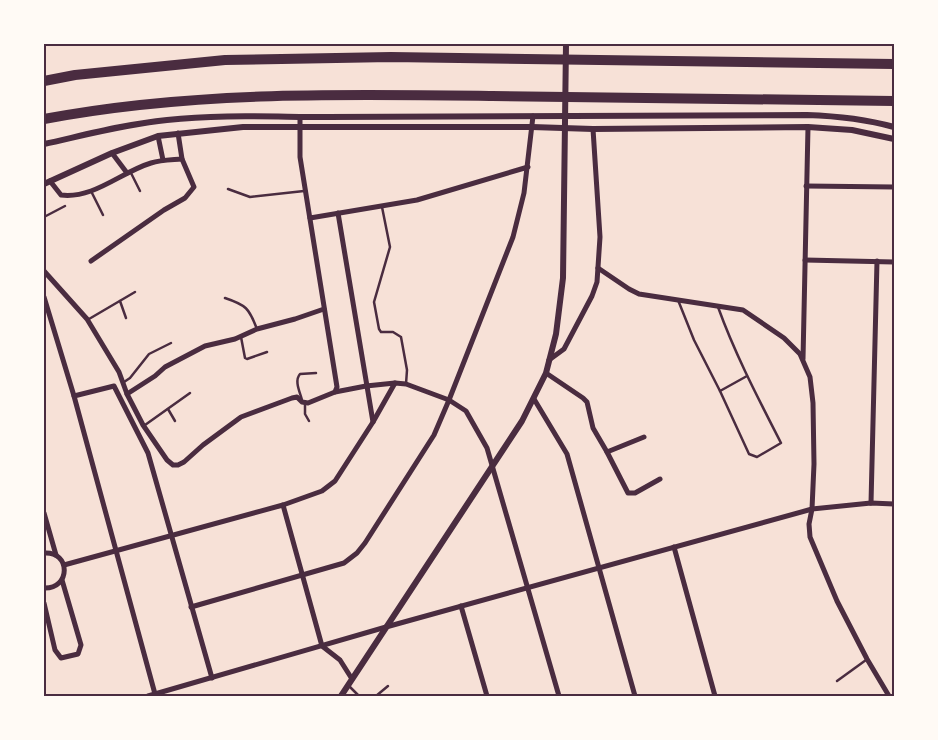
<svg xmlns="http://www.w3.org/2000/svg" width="938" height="740" font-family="'Source Sans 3',sans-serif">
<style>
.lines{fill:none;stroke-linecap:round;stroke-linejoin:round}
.service{stroke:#4a2c40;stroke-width:2.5}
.minor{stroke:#4a2c40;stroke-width:5}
.tertiary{stroke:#4a2c40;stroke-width:6}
.motorway{stroke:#4a2c40;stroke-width:10}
.neatline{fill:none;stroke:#4a2c40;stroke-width:2}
</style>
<rect width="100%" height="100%" fill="#f7e1d7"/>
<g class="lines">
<g class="service">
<polyline points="131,173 140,191"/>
<polyline points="228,189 250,197 304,191"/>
<polyline points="91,191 103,215"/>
<polyline points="382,207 390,247 374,302 379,329 381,332 393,332 401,337 407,370 406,384"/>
<polyline points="44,217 65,206"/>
<path d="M225 298C246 305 249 308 257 329"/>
<polyline points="678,300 694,340 720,391 747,376"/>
<polyline points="120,301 126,318"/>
<path d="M718 307C735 354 758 398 781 443L757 457 749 454 720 391"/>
<polyline points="89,319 135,292"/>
<polyline points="241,337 245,358 247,359 267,352"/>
<polyline points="124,382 130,378 149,354 171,343"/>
<path d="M302 400C300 392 294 381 300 374L316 373"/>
<polyline points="305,404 305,414 309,421"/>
<polyline points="168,409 175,421"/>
<polyline points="145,425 190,393"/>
<polyline points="837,681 866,660"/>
<polyline points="349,686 359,696"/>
<polyline points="376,696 388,686"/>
</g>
<g class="minor">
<polyline points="158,136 163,160"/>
<polyline points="112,153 127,173"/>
<path d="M50 181 61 195C94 199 121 172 151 163 161 160 171 160 182 159"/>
<polyline points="806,186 894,187"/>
<polyline points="338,213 373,422"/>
<polyline points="310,218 417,200 528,167"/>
<polyline points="805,260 894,262"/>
<polyline points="91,261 164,210 185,198 194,187 182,159 178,133"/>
<polyline points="598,268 629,289 639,294 743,310 784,338 800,354 810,377 813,403 814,464 812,509 809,524 810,537 837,601 867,659 889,696"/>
<polyline points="44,271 87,319 119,372 127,394 143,425 167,460 173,465 178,465 184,462 203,445 241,417 292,398 297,397 302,402 308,403 335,392 337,387 300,157 300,117"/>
<polyline points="44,297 74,396 155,694"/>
<polyline points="803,359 808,127"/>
<polyline points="549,360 564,349 592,296 597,282 600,237 593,129"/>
<polyline points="546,373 583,398 587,402 593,428 607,452 644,437"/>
<polyline points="335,392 366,386 395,383 406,384 449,400 466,411 487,448 559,696"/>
<polyline points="127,394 155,376 165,367 205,346 235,339 257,329 295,319 324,309"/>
<polyline points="74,396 114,386 148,453 212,678"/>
<polyline points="534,399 567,454 635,696"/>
<polyline points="607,452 628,493 635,493 660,479"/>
<polyline points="871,503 877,261"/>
<polyline points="283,505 322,646 340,660 352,679"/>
<polyline points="44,513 56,555"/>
<polyline points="674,547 715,696"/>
<path d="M44 553C71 551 71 589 44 588"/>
<polyline points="64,565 283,505 322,491 335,481 373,422 395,383"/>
<polyline points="44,603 55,650 61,658 78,654 81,645 62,580"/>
<polyline points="461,606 487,696"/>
<polyline points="191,607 344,563 357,553 365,543 434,435 449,400 513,237 524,193 533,116"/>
<polyline points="148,696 386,627 812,509 871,503 894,504"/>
</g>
<g class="tertiary">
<path d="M44 144C85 135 126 124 167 120 220 114 274 117 327 117L807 115C837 116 865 119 894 127"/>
<polyline points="44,184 112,153 158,136 243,127 532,127 593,129 808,127 852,130 894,139"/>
<polyline points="341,696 522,421 546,373 556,334 563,278 566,44"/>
</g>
<g class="motorway">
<polyline points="44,81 75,75 225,60 391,57 894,64"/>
<path d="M44 119C191 91 343 94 492 96 626 97 760 99 894 101"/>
</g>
</g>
<rect width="938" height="740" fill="none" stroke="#fffaf5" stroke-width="90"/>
<rect x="45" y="45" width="848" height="650" class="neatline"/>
</svg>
